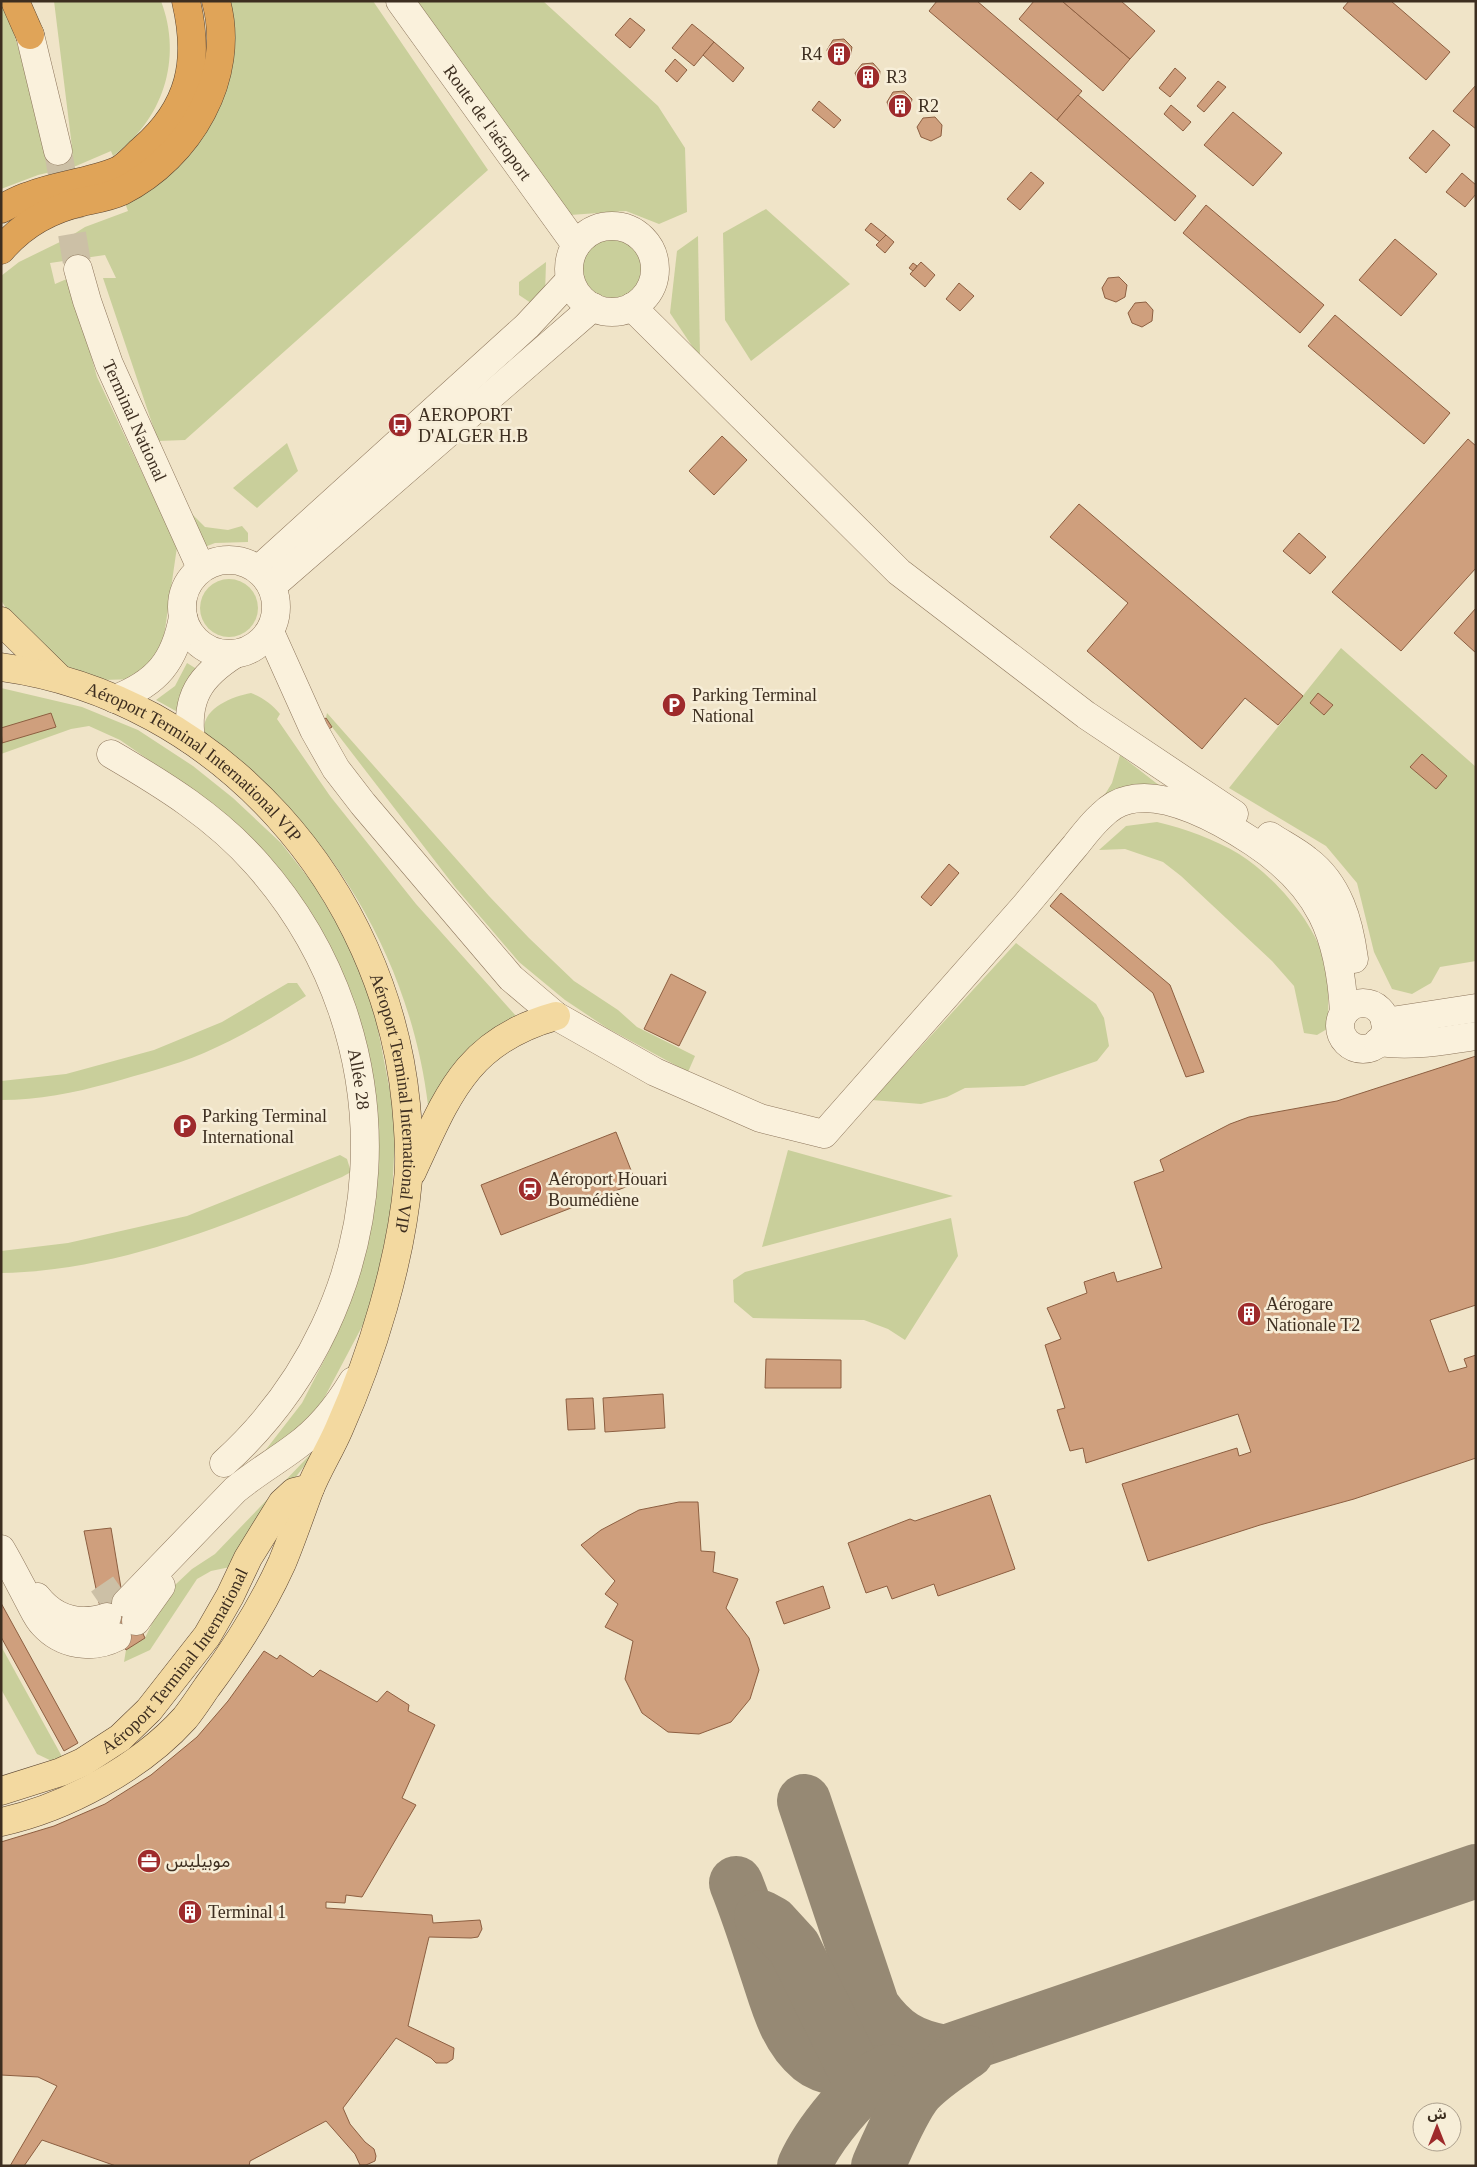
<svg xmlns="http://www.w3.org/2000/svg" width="1477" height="2167" font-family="'Times New Roman','Noto Sans Arabic',serif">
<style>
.green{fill:#c9cf9b}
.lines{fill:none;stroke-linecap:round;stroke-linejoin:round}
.taxiway{stroke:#968974;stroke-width:54}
.building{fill:#cf9f7d;stroke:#8d5f41}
.minor-tunnel{stroke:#ccc0a6;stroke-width:28;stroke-dasharray:28 14;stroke-linecap:butt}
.minor-casing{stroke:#8d765c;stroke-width:29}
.major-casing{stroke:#5b4430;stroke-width:29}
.highway-casing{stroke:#5b4430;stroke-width:29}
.minor{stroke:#faf1dc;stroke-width:28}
.major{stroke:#f3d9a0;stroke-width:28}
.highway{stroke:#e0a458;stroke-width:28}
.labels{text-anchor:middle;stroke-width:5;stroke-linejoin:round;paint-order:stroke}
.poi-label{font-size:18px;fill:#3d2e20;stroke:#f7eed8;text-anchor:start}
.street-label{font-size:18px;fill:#3d2e20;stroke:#f7eed8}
</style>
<rect width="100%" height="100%" fill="#f0e4c8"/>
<g class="green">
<path d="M1 1H3C20 50 34 100 47 150L72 147 54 1H161C183 59 163 120 113 156L111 151 76 166 38 175 1 189Z"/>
<polygon points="214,1 373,1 488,170 185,440 158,441 103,278 116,278 105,255 50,263 55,284 69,278 97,377 177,547 162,650 137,679 103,680 52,661 7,610 1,600 1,276 19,262 66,239 85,227 128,211 125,203 205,118"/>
<polygon points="410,1 543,1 658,106 685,148 687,212 659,224 626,211 570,215"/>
<polygon points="766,209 850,284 751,361 725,320 723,233"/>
<circle cx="613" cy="267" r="31"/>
<polygon points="698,236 700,358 670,313 677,251"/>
<polygon points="546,262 545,295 534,305 519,295 519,282"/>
<polygon points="287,443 298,471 257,508 233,488"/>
<polygon points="190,512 205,527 228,530 242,526 248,533 248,542 215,543 202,548"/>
<circle cx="229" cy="608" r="29"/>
<polygon points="1341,648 1476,767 1476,961 1440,967 1431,983 1412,994 1392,989 1374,952 1357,883 1326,846 1229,788"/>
<polygon points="187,663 200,671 183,715 156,700 175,686"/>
<polygon points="1,688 82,707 138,730 193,766 233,798 281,843 314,885 348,943 374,1009 393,1107 395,1140 391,1210 378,1275 366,1319 321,1404 301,1430 264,1452 302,1403 330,1349 351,1288 365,1225 336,979 175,778 120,740 89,726 71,729 1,754"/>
<path d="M251 693C263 698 272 704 280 714L277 719 330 796 416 904 525 1026 461 1066 428 1105C414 989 359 876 275 795 254 775 230 758 207 740 194 712 229 697 251 693Z"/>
<polygon points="327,713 489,896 529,938 574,981 618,1010 637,1027 695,1056 688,1072 607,1028 565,1000 519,962 455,887 332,727 326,718"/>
<polygon points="1120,755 1160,786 1099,804 1112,783"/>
<path d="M1157 822C1186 829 1214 839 1239 854 1274 876 1316 923 1325 964 1329 985 1329 1008 1327 1029L1317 1035 1304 1033 1294 986 1272 961 1181 876 1163 862 1125 849 1099 850 1126 826Z"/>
<polygon points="1016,943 1096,1004 1104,1018 1109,1046 1097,1061 1024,1086 965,1088 947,1097 921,1104 872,1100"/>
<path d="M288 983H297L306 996C274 1017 239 1038 204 1053 173 1066 141 1074 110 1083 73 1093 39 1100 1 1100V1081L66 1074 154 1050 222 1022Z"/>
<polygon points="788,1150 953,1196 762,1247"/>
<path d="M340 1155 347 1159 351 1172 342 1177C234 1222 121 1271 1 1273V1251L68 1243 187 1216Z"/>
<polygon points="951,1218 958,1256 905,1340 888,1329 864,1320 753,1318 734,1302 733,1280 745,1272"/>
<polygon points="327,1437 273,1506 230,1567 211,1571 197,1579 150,1650 124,1662 126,1650 145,1638 159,1609 175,1585 192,1569 215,1554"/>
<polygon points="1,1646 65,1762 56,1763 37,1754 1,1689"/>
</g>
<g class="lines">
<g class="taxiway">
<path d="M804 1801 873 2007C893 2035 911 2046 945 2052L1476 1871"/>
<path d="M736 1883C747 1910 756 1938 765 1966 776 1998 784 2036 811 2058 828 2072 861 2072 881 2073"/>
<polyline points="761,1917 772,1923 794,1947 855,2071 860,2090"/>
<path d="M804 2166C817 2137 859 2081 889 2071"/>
<path d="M878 2166C887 2146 904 2106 918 2090 932 2075 950 2064 967 2052"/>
</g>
</g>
<g class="building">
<polygon points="937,1 977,1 1082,91 1057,120 929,11"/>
<polygon points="1034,1 1062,1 1130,59 1103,91 1019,19"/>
<polygon points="1062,1 1121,1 1155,31 1130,59"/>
<polygon points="1349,1 1391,1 1450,52 1426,80 1343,8"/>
<polygon points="630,18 645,30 630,48 615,35"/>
<polygon points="692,24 714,42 694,66 672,48"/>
<polygon points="844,39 852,47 850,58 841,64 830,60 827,50 833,40"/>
<polygon points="714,42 744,68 733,82 703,55"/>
<polygon points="675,59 687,70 677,82 665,71"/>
<polygon points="873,63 880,71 879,82 869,88 859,84 855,73 862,64"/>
<polygon points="1175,68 1186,78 1170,97 1159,88"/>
<polygon points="1218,81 1226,87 1204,112 1197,106"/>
<polygon points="1476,85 1476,129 1453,111"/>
<polygon points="904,91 912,99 910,110 901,116 890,112 887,102 893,92"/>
<polygon points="1078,95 1196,196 1175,221 1057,120"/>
<polygon points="819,101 841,120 834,128 812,110"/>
<polygon points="1171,105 1191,122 1183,131 1164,114"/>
<polygon points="1233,112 1282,153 1253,186 1204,145"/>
<polygon points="935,117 942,125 941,136 931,141 921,137 917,127 923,118"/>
<polygon points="1433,130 1450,145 1426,173 1409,158"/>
<polygon points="1031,172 1044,183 1020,210 1007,199"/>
<polygon points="1462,173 1476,185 1476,194 1465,207 1446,192"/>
<polygon points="1206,205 1324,305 1300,333 1183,233"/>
<polygon points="871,223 886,235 880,242 865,230"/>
<polygon points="886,235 894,242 885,253 876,245"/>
<polygon points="1395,239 1437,274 1401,316 1359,280"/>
<polygon points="921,262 935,275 925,287 910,274"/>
<polygon points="913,263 917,266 913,271 909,268"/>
<polygon points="1119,277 1127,285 1125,297 1116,302 1105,298 1102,288 1108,278"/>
<polygon points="959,283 974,296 960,311 946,299"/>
<polygon points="1146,302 1153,310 1152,321 1142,327 1132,323 1128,313 1135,303"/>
<polygon points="1335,315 1450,413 1424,444 1308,346"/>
<polygon points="722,436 747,460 714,495 689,471"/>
<polygon points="1468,439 1476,446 1476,568 1401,651 1332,592"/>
<polygon points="1079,504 1303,696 1278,725 1245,698 1202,749 1087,651 1128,603 1050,537"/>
<polygon points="1299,533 1326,557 1310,574 1283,551"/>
<polygon points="1476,608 1476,653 1454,633"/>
<polygon points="1318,693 1333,705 1324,715 1310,703"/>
<polygon points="51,713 56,727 2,743 1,728"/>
<polygon points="326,718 332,727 322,733 316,724"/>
<polygon points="1422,754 1447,776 1436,789 1410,767"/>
<polygon points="949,864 959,873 931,906 921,897"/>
<polygon points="1061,893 1170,985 1204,1072 1186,1077 1153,993 1050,906"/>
<polygon points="671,974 706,992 679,1046 644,1029"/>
<polygon points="1476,1056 1476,1305 1430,1320 1449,1372 1467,1367 1464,1359 1476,1355 1476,1458 1354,1499 1260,1525 1148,1561 1122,1484 1237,1448 1239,1456 1251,1452 1238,1414 1086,1463 1083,1448 1070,1451 1057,1410 1065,1408 1045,1345 1061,1339 1047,1308 1087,1293 1084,1282 1114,1272 1117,1282 1162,1268 1134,1182 1164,1171 1160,1160 1230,1124 1249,1117 1337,1101"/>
<polygon points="616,1132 636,1183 501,1235 481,1185"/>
<polygon points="766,1359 841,1360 841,1388 765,1388"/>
<polygon points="663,1394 665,1428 605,1432 603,1398"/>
<polygon points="593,1398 595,1429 568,1430 566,1399"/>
<polygon points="990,1495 1015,1569 938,1596 934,1584 892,1599 887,1586 866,1593 848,1543 910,1519 915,1521"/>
<polygon points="679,1502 698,1502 701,1551 715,1552 713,1572 738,1579 726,1608 749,1638 759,1670 750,1699 731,1722 699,1734 668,1732 642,1713 625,1679 633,1641 605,1627 618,1604 605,1594 615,1581 581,1545 601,1530 639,1510"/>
<polygon points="111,1528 121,1588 145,1638 126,1650 99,1603 84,1531"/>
<polygon points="823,1586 830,1608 784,1624 776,1602"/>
<polygon points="1,1603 78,1743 64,1751 1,1637"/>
<polygon points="264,1651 277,1659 280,1655 313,1677 320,1670 377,1702 387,1691 409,1705 408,1711 435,1725 402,1798 416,1805 362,1897 346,1895 345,1903 326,1902 326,1908 432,1915 433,1923 480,1920 482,1929 478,1937 471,1938 429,1937 408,2026 454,2048 453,2059 447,2063 436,2063 431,2058 396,2038 343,2108 350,2124 365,2142 374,2149 376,2156 375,2161 366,2165 360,2165 355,2154 326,2121 250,2161 249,2166 116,2166 42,2140 24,2166 10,2166 57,2086 38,2077 1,2075 1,1842 54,1826 105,1804 151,1775 197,1737 228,1701"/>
</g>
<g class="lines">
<g class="minor-tunnel">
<polyline points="58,151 78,269"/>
<polyline points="99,1603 121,1588"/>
</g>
<g class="minor-casing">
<g id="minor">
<path id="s1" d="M400 1 576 245"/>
<polyline points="30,35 58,151"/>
<circle cx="612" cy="269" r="43"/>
<path id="s2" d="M78 269 87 301 109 364 201 568"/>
<polyline points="632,307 899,572 1086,715 1234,814"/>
<circle cx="229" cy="607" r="47"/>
<polyline points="259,569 527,326 570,280"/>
<polyline points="272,586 593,307"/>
<path d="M270 632 314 730 336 769 363 804 511 978 556 1016 655 1072 760 1118 824 1134C891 1058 957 982 1024 907 1041 887 1058 866 1075 846 1083 836 1091 825 1101 816 1108 809 1118 802 1128 800 1166 790 1221 821 1253 842 1320 886 1340 935 1344 1013"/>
<path d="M115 699C157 683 175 661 183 617"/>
<path d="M191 740C185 698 200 676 235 654"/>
<path id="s3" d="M111 754C164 785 216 817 257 864 413 1040 398 1305 224 1463"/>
<path d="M1270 836C1282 844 1296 851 1307 860 1339 884 1349 922 1354 959"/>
<circle cx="1363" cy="1026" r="23"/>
<polyline points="1385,1022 1476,1008"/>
<path d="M1378 1042C1411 1047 1443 1041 1476 1036"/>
<path d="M1 1549C11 1566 20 1584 29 1601 33 1608 37 1618 43 1624 62 1645 92 1650 117 1637"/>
<path d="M37 1597C55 1620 80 1626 107 1617"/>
<path d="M126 1603 235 1490C254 1474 275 1462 295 1447 319 1430 338 1406 353 1381"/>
<polyline points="136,1621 161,1586"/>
</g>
</g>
<g class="major-casing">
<g id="major">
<polyline points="1,621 59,678"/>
<path id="s4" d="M1 667C220 697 385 888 406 1104 408 1129 411 1155 408 1180 401 1261 372 1355 339 1429 330 1450 317 1470 309 1491 300 1515 292 1539 282 1563 262 1607 236 1648 207 1687 200 1697 193 1708 185 1718 141 1767 66 1808 1 1822"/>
<path d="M412 1172C448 1095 466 1041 556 1016"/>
<path id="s5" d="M1 1791 61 1772 83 1762 120 1738 149 1710 207 1636 230 1596 248 1558 282 1503 294 1492 310 1488"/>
</g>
</g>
<g class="highway-casing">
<g id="highway">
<polyline points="15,1 30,35"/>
<path d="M1 209C10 204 19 199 29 196 57 185 88 183 117 171 126 167 135 156 143 149 191 107 200 61 186 1"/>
<path d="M1 250C22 225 51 209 82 202 96 199 109 197 122 191 189 157 237 77 216 1"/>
</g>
</g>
<use href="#minor" class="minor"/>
<use href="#major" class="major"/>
<use href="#highway" class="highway"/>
</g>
<defs>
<g id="building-disc" transform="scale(1.25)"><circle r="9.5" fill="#9e2a2b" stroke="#f7eed8"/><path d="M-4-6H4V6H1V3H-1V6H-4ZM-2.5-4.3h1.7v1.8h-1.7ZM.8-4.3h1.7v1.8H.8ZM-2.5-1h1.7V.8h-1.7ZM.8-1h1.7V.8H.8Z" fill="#fff"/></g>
<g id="bus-disc" transform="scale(1.25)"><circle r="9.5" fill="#9e2a2b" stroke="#f7eed8"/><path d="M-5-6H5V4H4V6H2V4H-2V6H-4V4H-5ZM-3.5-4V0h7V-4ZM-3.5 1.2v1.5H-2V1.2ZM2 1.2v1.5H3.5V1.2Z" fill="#fff"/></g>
<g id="parking-disc" transform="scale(1.25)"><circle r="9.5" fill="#9e2a2b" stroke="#f7eed8"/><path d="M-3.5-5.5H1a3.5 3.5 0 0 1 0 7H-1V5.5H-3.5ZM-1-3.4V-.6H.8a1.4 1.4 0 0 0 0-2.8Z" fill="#fff"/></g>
<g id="station-disc" transform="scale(1.25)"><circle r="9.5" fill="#9e2a2b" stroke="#f7eed8"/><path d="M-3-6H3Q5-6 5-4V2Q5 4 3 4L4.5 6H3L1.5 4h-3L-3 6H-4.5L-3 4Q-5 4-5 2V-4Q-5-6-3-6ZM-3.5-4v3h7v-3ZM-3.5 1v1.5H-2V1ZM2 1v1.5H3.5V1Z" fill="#fff"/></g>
<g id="office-disc" transform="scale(1.25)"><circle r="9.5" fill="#9e2a2b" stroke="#f7eed8"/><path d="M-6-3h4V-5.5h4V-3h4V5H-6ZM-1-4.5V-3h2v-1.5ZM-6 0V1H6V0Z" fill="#fff"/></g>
</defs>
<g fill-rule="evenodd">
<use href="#building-disc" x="839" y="54"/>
<use href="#building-disc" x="868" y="77"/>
<use href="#building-disc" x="900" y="106"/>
<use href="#bus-disc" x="400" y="425"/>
<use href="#parking-disc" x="674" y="705"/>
<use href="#parking-disc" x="185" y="1126"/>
<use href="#station-disc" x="530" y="1189"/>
<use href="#building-disc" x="1249" y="1314"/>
<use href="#office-disc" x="149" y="1861"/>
<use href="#building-disc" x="190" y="1912"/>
</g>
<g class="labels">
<g class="poi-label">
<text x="822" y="60" text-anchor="end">R4</text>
<text x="886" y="83">R3</text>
<text x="918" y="112">R2</text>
<text x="418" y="421">AEROPORT<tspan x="418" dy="21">D'ALGER H.B</tspan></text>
<text x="692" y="701">Parking Terminal<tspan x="692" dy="21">National</tspan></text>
<text x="202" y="1122">Parking Terminal<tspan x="202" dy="21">International</tspan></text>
<text x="548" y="1185">Aéroport Houari<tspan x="548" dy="21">Boumédiène</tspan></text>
<text x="1266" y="1310">Aérogare<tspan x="1266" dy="21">Nationale T2</tspan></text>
<text x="166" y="1867">موبيليس</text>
<text x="208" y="1918">Terminal 1</text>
</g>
<g class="street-label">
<text dy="6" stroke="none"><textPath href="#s1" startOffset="150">Route de l'aéroport</textPath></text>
<text dy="6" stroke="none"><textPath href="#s2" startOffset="162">Terminal National</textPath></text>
<text dy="6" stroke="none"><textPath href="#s4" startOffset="220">Aéroport Terminal International VIP</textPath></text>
<text dy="6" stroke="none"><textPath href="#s3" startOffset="425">Allée 28</textPath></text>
<text dy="6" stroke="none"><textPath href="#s4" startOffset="639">Aéroport Terminal International VIP</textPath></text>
<text dy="6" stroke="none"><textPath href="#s5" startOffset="226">Aéroport Terminal International</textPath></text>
</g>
</g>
<rect width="1477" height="2167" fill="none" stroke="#3d2e20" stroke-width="5"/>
<g transform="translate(1437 2127)"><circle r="24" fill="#f7eed8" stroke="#ada18e"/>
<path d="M0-4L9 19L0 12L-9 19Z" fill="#9e2a2b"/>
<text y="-8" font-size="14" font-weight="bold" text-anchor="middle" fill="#3d2e20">ش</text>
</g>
</svg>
